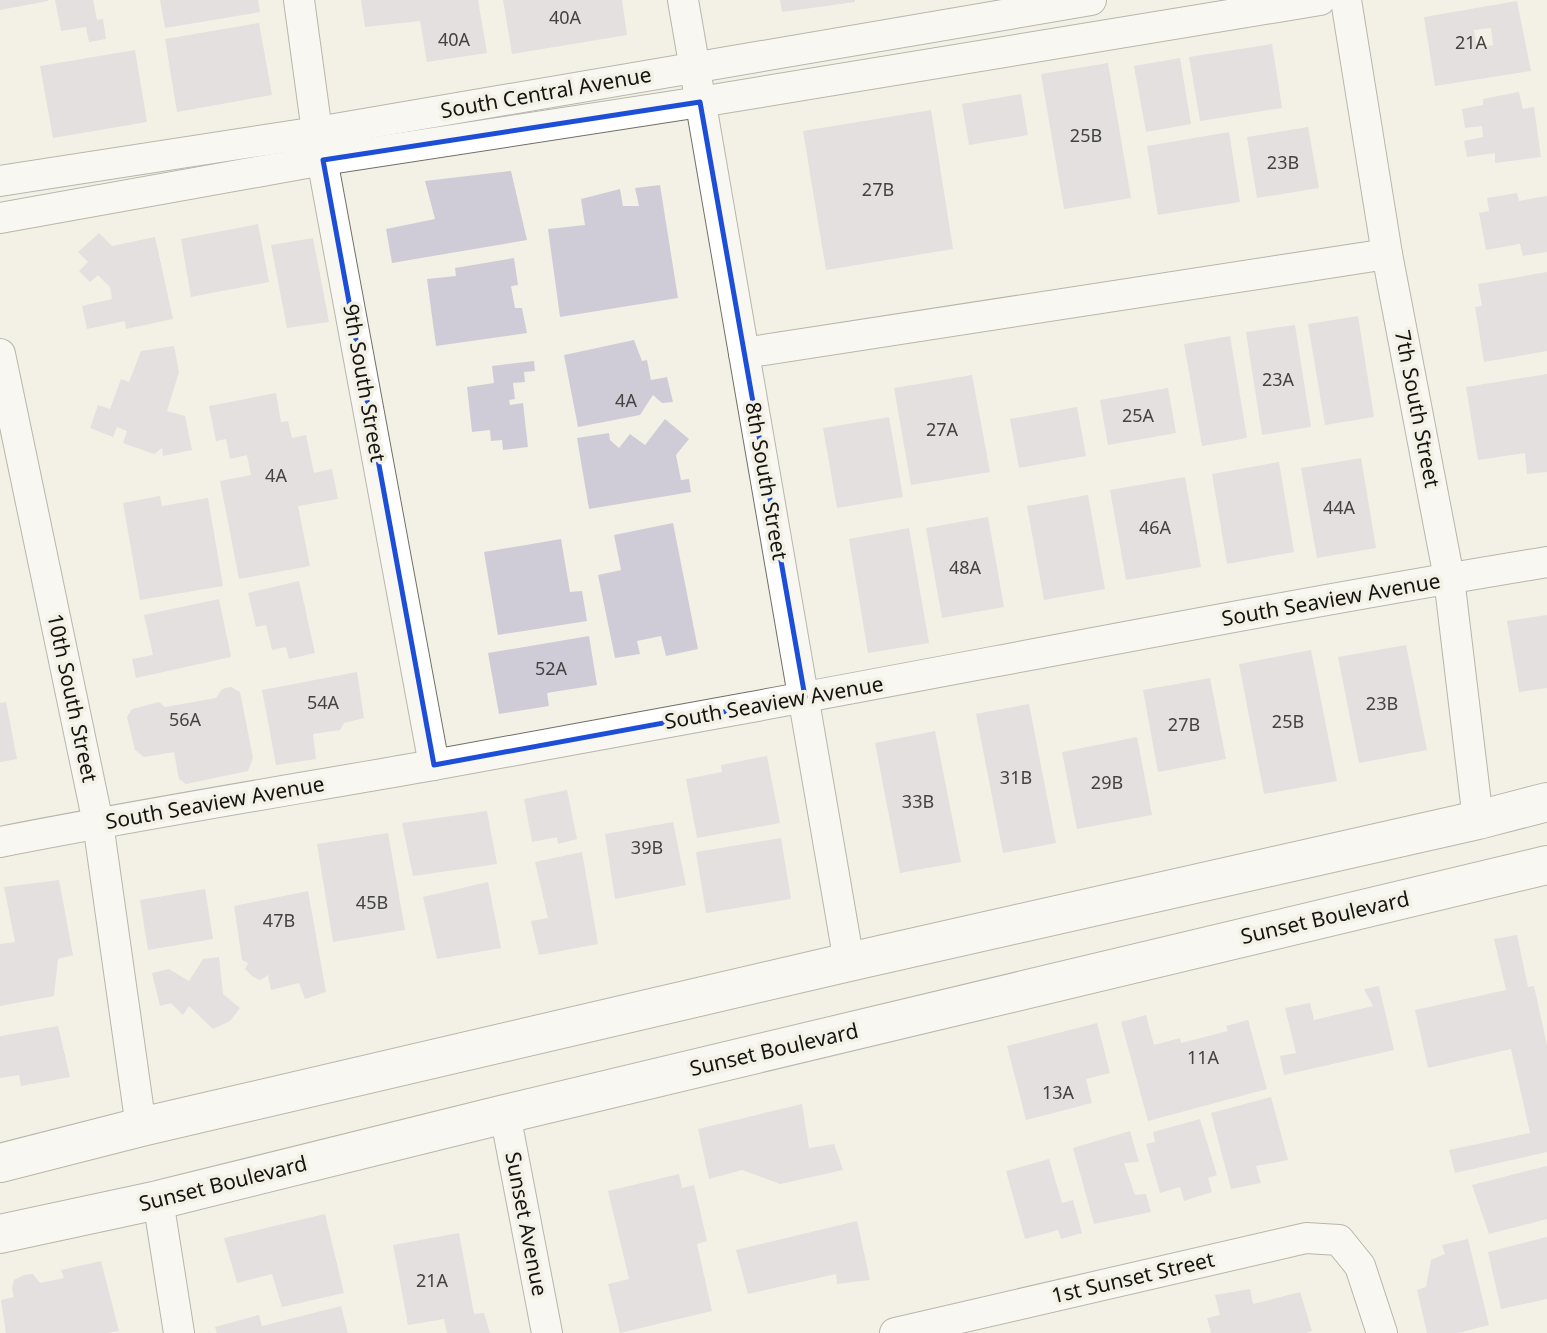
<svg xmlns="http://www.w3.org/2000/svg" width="1547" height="1333" font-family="'Noto Sans',sans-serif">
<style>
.building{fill:#d0ccd7;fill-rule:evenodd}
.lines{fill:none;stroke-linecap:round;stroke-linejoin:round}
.minor-casing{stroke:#717066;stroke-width:32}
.major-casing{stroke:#717066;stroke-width:40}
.minor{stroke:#fff;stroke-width:30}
.major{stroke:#fff;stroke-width:38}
.marked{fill:none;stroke:#1d4ed8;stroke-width:5;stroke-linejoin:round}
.labels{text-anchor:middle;stroke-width:7;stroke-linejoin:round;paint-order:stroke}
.number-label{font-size:18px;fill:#444242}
.street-label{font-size:21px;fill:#151411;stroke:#f3f1e6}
</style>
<rect width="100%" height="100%" fill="#f3f1e6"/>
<g class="building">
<polygon points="0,0 48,0 48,1 0,10"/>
<polygon points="55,0 93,0 97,20 103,19 106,39 89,42 86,27 61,31"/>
<polygon points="160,0 258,0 260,12 165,28"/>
<polygon points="361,0 478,0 487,53 427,62 420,21 365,27"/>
<polygon points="503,0 622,0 627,35 512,54"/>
<polygon points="780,0 855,0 855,2 782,12"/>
<path d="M1517 1 1531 71 1435 86 1424 17ZM1491 28 1493 45 1477 48 1474 30Z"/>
<polygon points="259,23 272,95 177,112 165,39"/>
<polygon points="1272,44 1282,108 1200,121 1189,57"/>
<polygon points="135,50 147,122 53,138 40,66"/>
<polygon points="1180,58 1191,124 1146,132 1134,66"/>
<polygon points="1108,63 1131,198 1064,209 1041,74"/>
<polygon points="1519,92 1523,109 1534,107 1541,157 1495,163 1495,153 1467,157 1464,141 1483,137 1482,126 1465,128 1462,109 1483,105 1483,99"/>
<polygon points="1021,94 1028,135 969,145 962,104"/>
<polygon points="931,110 953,249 826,270 803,131"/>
<polygon points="1308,127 1319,188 1257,198 1247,137"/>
<polygon points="1229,132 1240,202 1158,215 1147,146"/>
<polygon points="511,171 527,240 392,263 386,229 435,219 425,181"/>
<polygon points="660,185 678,298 560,317 548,229 585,225 581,199 620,189 623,206 639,206 635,188"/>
<polygon points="1517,193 1519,201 1547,196 1547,252 1523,256 1520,244 1486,250 1479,213 1489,211 1487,198"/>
<polygon points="258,224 269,282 191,297 181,239"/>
<polygon points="99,233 112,246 155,237 173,319 126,329 125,321 87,329 82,306 112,299 110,287 98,275 90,282 79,271 88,262 78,252"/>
<polygon points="313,238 329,322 287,328 271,245"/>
<polygon points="514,258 518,285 511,286 515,308 522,308 527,333 436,346 427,279 456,276 455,268"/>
<polygon points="1547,272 1547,351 1484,362 1475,307 1482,306 1478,284"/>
<polygon points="1358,316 1374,417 1325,425 1308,324"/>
<polygon points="1295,325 1311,427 1262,435 1246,332"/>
<polygon points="1230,336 1247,438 1202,446 1184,344"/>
<polygon points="634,340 642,361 647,360 651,380 667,377 673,402 662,403 653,395 640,415 578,427 564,355"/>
<polygon points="174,346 179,372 167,411 185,416 192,450 163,456 162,448 154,454 123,443 127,431 117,427 113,437 90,428 98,405 110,409 121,379 129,382 141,351"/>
<polygon points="534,361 535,371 524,372 525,382 513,383 515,399 509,400 510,405 523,403 528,447 503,450 502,440 491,441 490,430 472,432 467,387 494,383 492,366"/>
<polygon points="1547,374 1547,472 1527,474 1525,453 1478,460 1466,387"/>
<polygon points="972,375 990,472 911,485 894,388"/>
<polygon points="1168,388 1176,433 1108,445 1100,400"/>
<polygon points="276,393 281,422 288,421 292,438 306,435 314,473 332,469 338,499 298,506 310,566 239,579 220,481 251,475 247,455 230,459 226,439 216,441 209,406"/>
<polygon points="1077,407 1086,456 1019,468 1010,419"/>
<polygon points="889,417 903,497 837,508 823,428"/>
<polygon points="665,419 689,439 676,455 681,480 689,479 691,492 589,509 577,438 609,433 610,440 619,448 630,434 645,445"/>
<polygon points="1361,458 1376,548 1317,558 1301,468"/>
<polygon points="1279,462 1294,552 1227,564 1212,474"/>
<polygon points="1185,477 1201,567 1126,580 1110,490"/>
<polygon points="1088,495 1105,589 1044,600 1027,506"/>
<polygon points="160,496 162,506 208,498 223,586 140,600 123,503"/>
<polygon points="988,517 1004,607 942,618 926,528"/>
<polygon points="673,523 698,649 666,656 661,636 637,641 640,654 615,658 598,575 621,570 614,535"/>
<polygon points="909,528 929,643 868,653 849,539"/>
<polygon points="561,539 570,592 582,591 587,621 498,635 484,552"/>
<polygon points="299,581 315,653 289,659 286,647 272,650 266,625 256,627 248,593"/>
<polygon points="219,599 231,657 136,678 132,659 153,655 144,615"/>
<polygon points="1547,615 1547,688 1519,692 1507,621"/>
<polygon points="589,636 597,685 547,693 549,706 499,714 488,653"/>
<polygon points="1406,645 1427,750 1359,763 1338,657"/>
<polygon points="1311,650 1337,781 1264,794 1239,664"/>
<polygon points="357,672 364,718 344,723 340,730 313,734 316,759 276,765 262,690"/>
<polygon points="1210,678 1226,759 1158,772 1143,690"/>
<polygon points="231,687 240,692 253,758 248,771 186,784 179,779 174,752 144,757 135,750 127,717 132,709 159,702 165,707 216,698 222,689"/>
<polygon points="6,702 17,759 0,762 0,703"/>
<polygon points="1029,704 1056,843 1003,853 976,714"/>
<polygon points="935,731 961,862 900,873 875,743"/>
<polygon points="1137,737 1152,815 1077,829 1062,752"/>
<polygon points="767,756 780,823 697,838 686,779 722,772 721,765"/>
<polygon points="567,790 577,839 558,844 557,837 532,842 524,799"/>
<polygon points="487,811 497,864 413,876 402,823"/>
<polygon points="673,822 686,885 615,899 605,834"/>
<polygon points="388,833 405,930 333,942 317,844"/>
<polygon points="781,838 791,899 706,913 696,852"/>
<polygon points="582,852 598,944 539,955 531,921 548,918 535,862"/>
<polygon points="59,880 73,955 58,959 54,996 0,1006 0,944 15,942 4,887"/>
<polygon points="488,882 501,948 437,959 423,897"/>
<polygon points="205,889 213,939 148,950 140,900"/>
<polygon points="308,891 326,992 305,999 299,983 271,990 268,975 260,980 252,976 245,969 248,963 242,960 234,906"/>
<polygon points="1517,935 1528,987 1534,986 1547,1045 1547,1152 1455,1173 1449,1150 1530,1133 1511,1049 1428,1068 1415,1010 1506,990 1494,939"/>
<polygon points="219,957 223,994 240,1008 230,1021 213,1029 189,1006 183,1015 171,1003 160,1006 152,973 169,969 189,981 203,959"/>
<polygon points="1379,986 1394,1050 1284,1075 1280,1056 1296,1053 1285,1008 1310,1003 1314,1020 1373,1006 1364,989"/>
<polygon points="1146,1015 1154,1045 1180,1038 1181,1043 1228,1031 1226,1026 1248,1020 1267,1089 1148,1121 1121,1022"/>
<polygon points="1097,1023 1110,1073 1086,1079 1092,1103 1026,1120 1007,1046"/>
<polygon points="58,1026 70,1077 21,1086 19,1075 0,1078 0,1036"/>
<polygon points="1271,1097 1288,1160 1256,1166 1261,1183 1231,1189 1211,1113"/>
<polygon points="802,1104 809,1148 834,1144 843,1170 780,1184 742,1170 709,1179 698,1129"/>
<polygon points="1200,1119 1217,1175 1208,1178 1212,1192 1184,1201 1180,1187 1160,1193 1146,1144 1155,1142 1153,1132"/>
<polygon points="1130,1131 1139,1162 1124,1163 1135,1195 1146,1194 1151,1212 1094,1224 1073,1148"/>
<polygon points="1049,1159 1062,1203 1073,1200 1082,1233 1061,1239 1058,1230 1025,1239 1006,1171"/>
<polygon points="1547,1166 1547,1219 1489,1234 1472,1185"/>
<polygon points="679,1174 682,1188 694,1185 707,1241 697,1244 712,1311 620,1333 608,1284 629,1279 608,1191"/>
<polygon points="325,1214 344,1293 282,1307 272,1274 237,1283 224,1238"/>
<polygon points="857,1221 870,1280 837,1284 836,1274 748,1294 736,1250"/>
<polygon points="459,1233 474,1314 484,1313 490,1333 447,1333 444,1319 408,1325 393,1245"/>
<polygon points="1547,1237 1547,1299 1501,1309 1488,1252"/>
<polygon points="1468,1239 1489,1325 1458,1333 1427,1333 1417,1290 1426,1287 1431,1260 1445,1254 1442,1245"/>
<polygon points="101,1261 119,1331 107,1333 6,1333 1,1300 14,1297 12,1289 14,1280 24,1275 33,1274 40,1283 64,1278 61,1270"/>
<polygon points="1250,1289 1253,1304 1300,1292 1312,1331 1306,1333 1211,1333 1207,1318 1220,1315 1215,1295"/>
<polygon points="341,1306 348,1333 217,1333 215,1327 259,1315 262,1326"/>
</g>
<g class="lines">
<g class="minor-casing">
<g id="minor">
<polyline points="299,0 317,132 434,765"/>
<polyline points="683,0 849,962"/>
<polyline points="1346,0 1387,254 1449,578 1478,820"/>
<polyline points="0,181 317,132 1091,0"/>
<polyline points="0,218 323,160 700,102 1320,0"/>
<polyline points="744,353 1387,254"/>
<polyline points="0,354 98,823 141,1127"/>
<path d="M0 842C142 814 285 791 428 766 534 747 640 727 746 708 1013 659 1279 606 1547 562"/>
<polyline points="505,1114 547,1333"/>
<polyline points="158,1200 179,1333"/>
<polyline points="895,1333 1306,1238 1339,1240 1360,1266 1382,1333"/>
</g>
</g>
<g class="major-casing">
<g id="major">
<polyline points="0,1163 141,1127 849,962 1478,820 1547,802"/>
<polyline points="0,1234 158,1200 505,1114 1547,865"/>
</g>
</g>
<use href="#minor" class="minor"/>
<use href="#major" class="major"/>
</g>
<path d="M0 0H1547V1333H0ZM700 102 805 697 434 765 323 160Z" fill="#f3f1e6" fill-opacity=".55" fill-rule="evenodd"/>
<path class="marked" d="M700 102 805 697 434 765 323 160Z"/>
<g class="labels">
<g class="number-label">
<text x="565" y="24">40A</text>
<text x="454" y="46">40A</text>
<text x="1471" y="49">21A</text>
<text x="1086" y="142">25B</text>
<text x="1283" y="169">23B</text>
<text x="878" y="196">27B</text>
<text x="1278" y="386">23A</text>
<text x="626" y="407">4A</text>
<text x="1138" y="422">25A</text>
<text x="942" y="436">27A</text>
<text x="276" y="482">4A</text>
<text x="1339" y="514">44A</text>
<text x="1155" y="534">46A</text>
<text x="965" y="574">48A</text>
<text x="551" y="675">52A</text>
<text x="323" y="709">54A</text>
<text x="1382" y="710">23B</text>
<text x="185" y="726">56A</text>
<text x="1288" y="728">25B</text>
<text x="1184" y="731">27B</text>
<text x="1016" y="784">31B</text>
<text x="1107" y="789">29B</text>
<text x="918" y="808">33B</text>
<text x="647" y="854">39B</text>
<text x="372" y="909">45B</text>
<text x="279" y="927">47B</text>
<text x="1203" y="1064">11A</text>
<text x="1058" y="1099">13A</text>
<text x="432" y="1287">21A</text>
</g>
<g class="street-label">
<text transform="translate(546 93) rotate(-10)" y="7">South Central Avenue</text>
<text transform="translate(364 383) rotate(80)" y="7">9th South Street</text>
<text transform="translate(1417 409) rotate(79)" y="7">7th South Street</text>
<text transform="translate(766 481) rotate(80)" y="7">8th South Street</text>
<text transform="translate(1331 600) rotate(-10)" y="7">South Seaview Avenue</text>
<text transform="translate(72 698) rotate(78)" y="7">10th South Street</text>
<text transform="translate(774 703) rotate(-10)" y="7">South Seaview Avenue</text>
<text transform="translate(215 803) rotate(-10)" y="7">South Seaview Avenue</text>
<text transform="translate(1325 918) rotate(-13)" y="7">Sunset Boulevard</text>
<text transform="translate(774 1050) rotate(-13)" y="7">Sunset Boulevard</text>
<text transform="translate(223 1184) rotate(-14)" y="7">Sunset Boulevard</text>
<text transform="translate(526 1224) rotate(79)" y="7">Sunset Avenue</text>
<text transform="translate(1133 1278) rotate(-13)" y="7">1st Sunset Street</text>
</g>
</g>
</svg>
